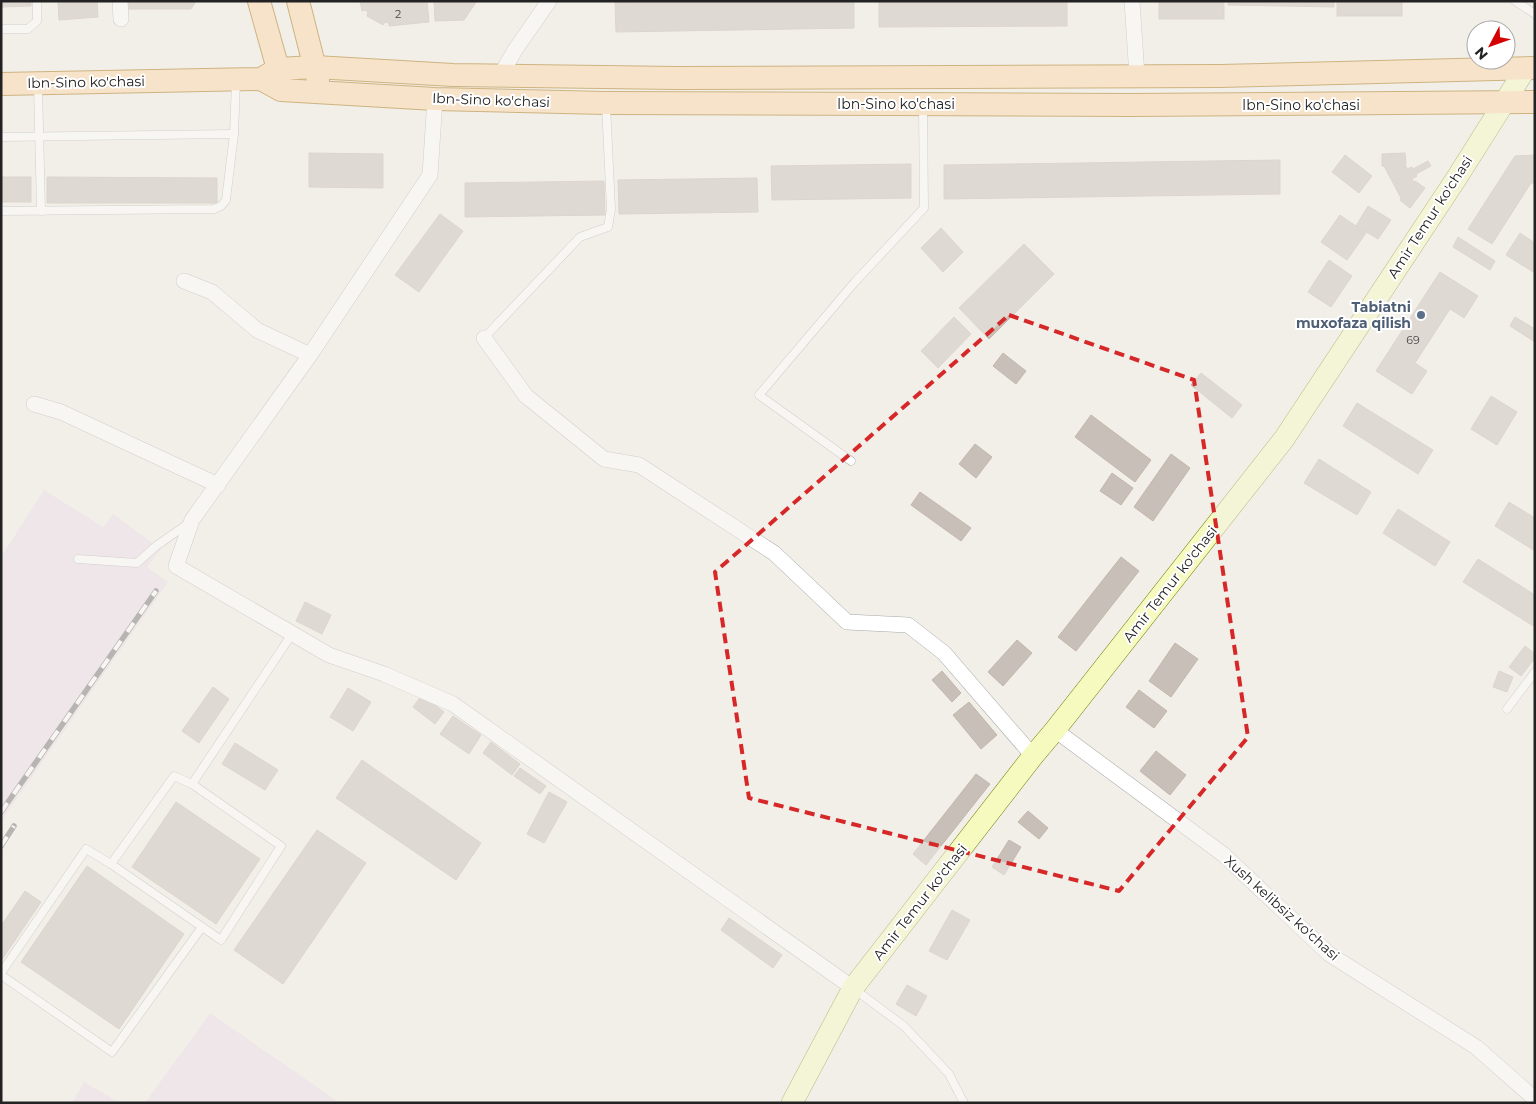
<svg xmlns="http://www.w3.org/2000/svg" width="1536" height="1104" font-family="Montserrat,sans-serif">
<style>
.industrial{fill:#ebdbe8}
.building{fill:#c7bfb8;stroke:#c4b6ab}
.lines{fill:none;stroke-linecap:round;stroke-linejoin:round}
.service-casing{stroke:#a9a9a9;stroke-width:9}
.minor-casing{stroke:#a9a9a9;stroke-width:16}
.secondary-casing{stroke:#707d05;stroke-width:22}
.primary-casing{stroke:#a06b00;stroke-width:24}
.service{stroke:#fff;stroke-width:8}
.minor{stroke:#fff;stroke-width:15}
.secondary{stroke:#f7fabf;stroke-width:21}
.primary{stroke:#fcd6a4;stroke-width:22}
.rail-casing{stroke:#707070;stroke-width:5.5}
.rail{stroke:#fff;stroke-width:4;stroke-dasharray:11;stroke-linecap:butt}
.marked{fill:none;stroke:#d62828;stroke-width:4;stroke-dasharray:10 6;stroke-linejoin:round}
.service-dot{fill:#5c6f8a;stroke:#fff;stroke-width:2}
.labels{text-anchor:middle;stroke-width:4;stroke-linejoin:round;paint-order:stroke}
.number-label{font-size:11px;fill:#4b4948}
.street-label{font-size:14px;fill:#222;stroke:#fff}
.service-label{font-size:14px;font-weight:bold;fill:#4e5e75;stroke:#fff;text-anchor:end}
</style>
<rect width="100%" height="100%" fill="#f2efe9"/>
<g class="industrial">
<polygon points="44,490 103,527 113,514 161,549 147,567 168,582 1,821 1,557"/>
<polygon points="210,1013 340,1103 145,1103"/>
<polygon points="84,1082 120,1103 72,1103"/>
</g>
<g class="building">
<polygon points="1,1 31,1 31,6 1,7"/>
<polygon points="58,1 97,1 98,17 59,20"/>
<polygon points="126,1 196,1 191,9 126,9"/>
<polygon points="360,1 427,1 429,22 389,26 389,23 385,22 383,25 367,16 368,12 365,10 362,11"/>
<polygon points="434,1 477,1 464,20 435,21"/>
<polygon points="691,1 854,1 854,28 616,32 615,2"/>
<polygon points="879,1 1067,1 1067,26 879,27"/>
<rect x="1159" y="1" width="65" height="18"/>
<polygon points="1228,1 1334,1 1334,7 1228,5"/>
<rect x="1337" y="1" width="65" height="15"/>
<polygon points="309,153 383,154 383,188 309,187"/>
<polygon points="1405,153 1406,164 1405,164 1407,169 1412,167 1413,169 1428,161 1431,166 1416,174 1417,176 1412,179 1414,183 1415,181 1425,188 1410,208 1400,200 1401,198 1384,166 1382,166 1382,154"/>
<polygon points="1345,155 1372,176 1359,193 1332,172"/>
<polygon points="1535,155 1535,183 1531,183 1492,244 1468,229 1515,156"/>
<polygon points="1280,160 1280,194 944,199 944,165"/>
<polygon points="911,164 911,198 772,200 771,166"/>
<rect x="1" y="177" width="30" height="25"/>
<polygon points="47,177 217,178 217,203 47,203"/>
<polygon points="757,178 758,212 619,214 618,180"/>
<polygon points="604,181 605,215 465,217 465,183"/>
<polygon points="1368,206 1391,220 1378,239 1356,226"/>
<polygon points="440,214 463,231 419,292 395,275"/>
<polygon points="1340,215 1366,233 1347,260 1321,242"/>
<polygon points="941,228 963,252 943,272 921,248"/>
<polygon points="1520,233 1535,243 1535,273 1506,255"/>
<polygon points="1458,237 1495,261 1490,270 1453,247"/>
<polygon points="1024,244 1054,274 989,339 959,308"/>
<polygon points="1329,260 1352,276 1331,307 1308,292"/>
<polygon points="1440,272 1478,296 1464,318 1450,309 1415,363 1427,371 1412,394 1376,371"/>
<polygon points="954,317 971,334 938,368 921,351"/>
<polygon points="1515,317 1535,329 1535,342 1510,326"/>
<polygon points="1003,353 1026,371 1016,384 993,366"/>
<polygon points="1201,373 1242,405 1232,418 1191,385"/>
<polygon points="1491,396 1517,412 1497,445 1471,429"/>
<polygon points="1357,403 1433,450 1418,474 1343,426"/>
<polygon points="1091,415 1151,460 1135,482 1075,437"/>
<polygon points="975,444 992,457 976,478 959,464"/>
<polygon points="1171,454 1190,468 1153,521 1134,507"/>
<polygon points="1319,459 1371,492 1357,515 1304,483"/>
<polygon points="1112,473 1133,488 1121,505 1100,491"/>
<polygon points="920,492 971,528 961,541 911,505"/>
<polygon points="1509,502 1535,518 1535,551 1495,526"/>
<polygon points="1398,509 1450,542 1435,566 1383,533"/>
<polygon points="1121,557 1139,571 1076,651 1058,637"/>
<polygon points="1478,559 1535,595 1535,627 1463,582"/>
<polygon points="305,602 331,615 322,634 296,621"/>
<polygon points="1017,640 1032,653 1003,686 988,672"/>
<polygon points="1175,643 1198,659 1171,697 1149,681"/>
<polygon points="1525,646 1535,654 1535,658 1521,676 1509,667"/>
<polygon points="942,671 961,693 952,702 932,680"/>
<polygon points="1499,671 1513,677 1507,692 1493,687"/>
<polygon points="213,687 229,699 199,743 182,731"/>
<polygon points="348,688 371,702 353,731 330,717"/>
<polygon points="1139,690 1167,711 1154,728 1126,707"/>
<polygon points="422,695 444,712 435,724 413,707"/>
<polygon points="969,702 997,735 981,749 953,715"/>
<polygon points="453,716 481,735 469,754 440,734"/>
<polygon points="491,742 520,764 512,775 483,753"/>
<polygon points="235,743 278,770 265,790 222,764"/>
<polygon points="1156,751 1186,775 1170,795 1140,771"/>
<polygon points="362,760 481,843 456,880 336,798"/>
<polygon points="520,768 546,786 540,794 514,776"/>
<polygon points="976,774 990,784 926,865 913,854"/>
<polygon points="549,792 567,802 544,843 527,834"/>
<polygon points="176,802 260,859 216,924 132,867"/>
<polygon points="1028,811 1048,828 1039,839 1018,822"/>
<polygon points="317,830 366,863 283,984 234,950"/>
<polygon points="1009,840 1021,847 1004,875 992,867"/>
<polygon points="87,866 184,934 119,1029 21,962"/>
<polygon points="25,891 41,902 1,961 1,926"/>
<polygon points="952,910 970,920 947,960 929,951"/>
<polygon points="729,918 782,955 773,968 721,930"/>
<polygon points="907,985 927,996 916,1016 896,1004"/>
</g>
<g class="lines">
<g class="service-casing">
<g id="service">
<polyline points="1515,1 1535,14"/>
<polyline points="1,29 28,29 37,21 37,1"/>
<polyline points="38,85 41,211"/>
<polyline points="1,137 234,134"/>
<polyline points="1,211 214,209 221,206 226,200 234,134 236,81"/>
<polyline points="484,338 580,237 608,227 611,209 606,105"/>
<polyline points="851,461 759,395 854,283 924,208 923,106"/>
<polyline points="78,559 137,563 156,546 189,523"/>
<polyline points="1507,709 1535,672"/>
<polyline points="192,784 292,634"/>
<polyline points="1,973 86,849 111,864 221,940 281,846 192,784 174,776 111,864"/>
<polyline points="1,975 112,1052 202,927"/>
<polyline points="854,989 904,1026 949,1074 964,1103"/>
</g>
</g>
<g class="minor-casing">
<g id="minor">
<polyline points="120,1 121,19"/>
<polyline points="1132,1 1137,76"/>
<polyline points="500,76 515,50 549,1"/>
<polyline points="435,99 430,175 310,355 192,520 176,566 329,655 384,674 453,704 853,988"/>
<polyline points="184,281 212,292 257,330 310,355"/>
<polyline points="484,338 526,396 604,459 639,465 774,553 847,622 908,625 944,653 1033,756"/>
<polyline points="34,404 61,412 218,485"/>
<polyline points="1055,730 1224,855 1329,954 1476,1047 1535,1099"/>
</g>
</g>
<g class="secondary-casing">
<polyline id="secondary" points="792,1103 853,988 1033,756 1055,730 1284,439 1456,179 1526,68"/>
</g>
<g class="primary-casing">
<g id="primary">
<polyline points="259,1 278,69 280,83"/>
<polyline points="298,1 318,80"/>
<polyline points="261,79 281,90 435,99 606,103 1131,105 1535,102"/>
<polyline points="1,84 261,79 278,69 315,67 453,75 677,78 1220,76 1535,68"/>
</g>
</g>
<use href="#service" class="service"/>
<use href="#minor" class="minor"/>
<use href="#secondary" class="secondary"/>
<use href="#primary" class="primary"/>
<g class="rail-casing">
<g id="rail">
<polyline points="1,812 156,591"/>
<polyline points="1,846 14,826"/>
</g>
</g>
<use href="#rail" class="rail"/>
</g>
<path d="M0 0H1536V1104H0ZM1009 315 1194 380 1248 737 1119 891 749 798 715 572Z" fill="#f2efe9" fill-opacity=".55" fill-rule="evenodd"/>
<path class="marked" d="M1009 315 1194 380 1248 737 1119 891 749 798 715 572Z"/>
<circle class="service-dot" cx="1421" cy="315" r="5"/>
<g class="labels">
<g class="number-label">
<text x="398" y="18">2</text>
<text x="1413" y="344">69</text>
</g>
<g class="street-label">
<text transform="translate(86 82) rotate(-1)" y="5">Ibn-Sino ko'chasi</text>
<text transform="translate(491 100) rotate(2)" y="5">Ibn-Sino ko'chasi</text>
<text x="896" y="109">Ibn-Sino ko'chasi</text>
<text x="1301" y="110">Ibn-Sino ko'chasi</text>
<text transform="translate(1430 217) rotate(-57)" y="5">Amir Temur ko'chasi</text>
<text transform="translate(1170 584) rotate(-52)" y="5">Amir Temur ko'chasi</text>
<text transform="translate(920 902) rotate(-52)" y="5">Amir Temur ko'chasi</text>
<text transform="translate(1282 908) rotate(42)" y="5">Xush kelibsiz ko'chasi</text>
</g>
<g class="service-label">
<text x="1411" y="312">Tabiatni<tspan x="1411" dy="16">muxofaza qilish</tspan></text>
</g>
</g>
<rect width="1536" height="1104" fill="none" stroke="#222222" stroke-width="5"/>
<g transform="translate(1491 45) rotate(229)"><circle r="24" fill="#ffffff" stroke="#a7a7a7"/>
<path d="M0-4L9 19L0 12L-9 19Z" fill="#d40000"/>
<text y="-8" font-size="14" font-weight="bold" text-anchor="middle" fill="#222222">N</text>
</g>
</svg>
